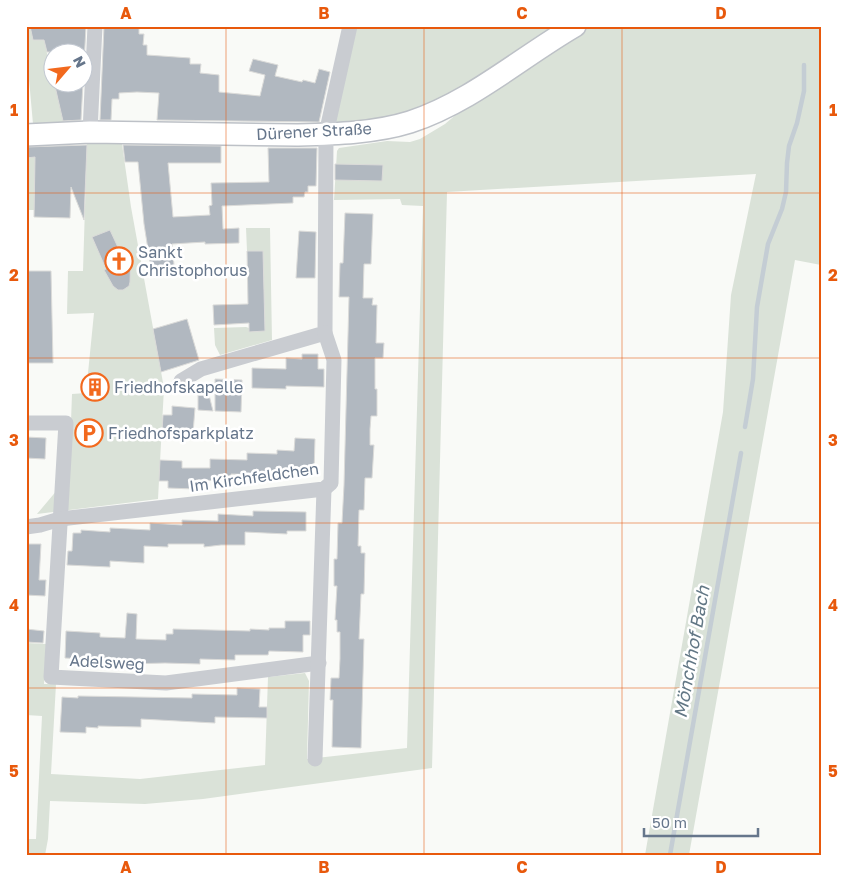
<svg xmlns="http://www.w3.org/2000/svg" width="847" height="881" font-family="'Golos Text',sans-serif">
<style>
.green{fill:#dae2d8}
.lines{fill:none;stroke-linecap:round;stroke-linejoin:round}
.stream{stroke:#c4cdd4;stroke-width:4.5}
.building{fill:#b1b8c0;stroke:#dbdbd9}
.secondary-casing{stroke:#bdc1c7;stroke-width:24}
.street{stroke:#c9ccd1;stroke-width:15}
.secondary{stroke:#fff;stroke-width:21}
.grid{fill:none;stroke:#e8590c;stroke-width:1;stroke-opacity:0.55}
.labels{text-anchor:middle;stroke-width:5;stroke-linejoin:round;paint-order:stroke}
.street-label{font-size:16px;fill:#66768b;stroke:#fff}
.poi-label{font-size:16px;fill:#66768b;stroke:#fff;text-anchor:start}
.water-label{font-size:18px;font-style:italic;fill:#627785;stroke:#fff}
.neatline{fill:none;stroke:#e8590c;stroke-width:2}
.grid-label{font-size:16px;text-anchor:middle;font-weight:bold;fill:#e8590c}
</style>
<rect width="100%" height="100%" fill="#f9faf7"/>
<g class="green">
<polygon points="26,26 30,26 33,40 44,40 52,75 52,82 54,83 64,123 33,124 26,46"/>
<polygon points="353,26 561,26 471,85 398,119 337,124 335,121"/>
<polygon points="588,26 821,26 821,265 795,260 689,855 645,855 723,412 731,295 756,174 447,192 432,768 203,799 145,804 50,801 48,839 45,855 26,855 26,839 36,839 42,716 26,715 26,643 46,644 44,684 56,684 51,774 140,779 265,765 268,677 305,673 309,681 307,759 407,748 423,206 402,205 400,199 334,200 337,151 339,148 387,141 410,142 420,139 445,124 478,96"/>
<polygon points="87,143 122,144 131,207 164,388 158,499 37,514 69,476 72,394 86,393 94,313 67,314 68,271 83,271"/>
<polygon points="35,157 34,210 26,210 26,158"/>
<polygon points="246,228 270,228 272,340 220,355 215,345 214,328 246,327 249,328 249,332 265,331 263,252 247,251"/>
</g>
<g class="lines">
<g class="stream">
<polyline points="745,427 753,379 757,307 768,244 782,209 786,192 787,163 789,146 797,123 804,91 804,65"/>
<polyline points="670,855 741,453"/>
</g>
</g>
<g class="building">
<polygon points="30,26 86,26 81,120 63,121 54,82 82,82 82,52 47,52 44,40 33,40"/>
<polygon points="104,26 139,26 139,34 144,34 143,45 147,45 147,55 190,58 190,64 201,64 200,73 219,75 219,92 260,96 265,75 249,71 253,59 278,65 275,76 302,82 303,80 315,83 319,69 330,72 319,122 157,120 159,93 137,92 119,93 119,99 112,99 111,120 100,120"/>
<polygon points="87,145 84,220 71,187 70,218 34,217 35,157 26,158 26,147"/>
<polygon points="123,145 221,146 221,163 168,163 173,217 210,215 209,206 212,205 211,183 269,182 268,148 317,148 316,186 308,186 308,192 305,192 304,197 293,197 293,203 222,206 223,229 239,228 239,243 205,244 205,242 172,244 175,275 152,275 144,224 138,162 125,162"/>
<polygon points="335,164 383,165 382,181 335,180"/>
<polygon points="345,213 373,214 371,264 364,264 363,298 373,298 372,305 377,305 376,343 384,343 383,358 375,358 375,389 377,389 377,416 371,416 370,429 370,445 374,445 372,478 365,478 364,510 359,510 358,546 361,546 361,553 365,553 364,594 361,594 359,639 364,639 361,748 332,747 333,700 330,700 331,678 339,678 340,659 340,632 337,632 337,620 335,620 337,586 334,586 334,559 337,559 338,523 342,523 344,485 349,297 339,297 340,263 343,263"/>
<polygon points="110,230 122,256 131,252 130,282 129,286 123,290 118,290 113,286 104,270 106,269 92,237"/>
<polygon points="299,231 316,232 315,278 296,278"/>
<polygon points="247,251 263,251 265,331 249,332 249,323 214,325 213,305 248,304"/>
<polygon points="26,271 51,271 53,363 26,363"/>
<polygon points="187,319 199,360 161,372 153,329"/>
<polygon points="302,354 318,354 318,369 324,369 324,387 286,386 286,389 252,388 252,368 286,369 286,358 302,359"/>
<polygon points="215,379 242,380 241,412 215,411"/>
<polygon points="101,380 102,393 89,394 88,381"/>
<polygon points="198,395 209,395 213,411 198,410"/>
<polygon points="172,406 195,408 193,433 162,431 163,415 172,415"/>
<polygon points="26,437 46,438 45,459 26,458"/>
<polygon points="295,438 315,439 314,472 270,471 270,475 231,474 231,481 196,480 195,489 168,488 168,481 159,481 160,460 182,461 182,468 210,468 210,459 247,460 247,453 277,454 277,450 294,451"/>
<polygon points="253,511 306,512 306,531 287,531 287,534 245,532 245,545 221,545 204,547 204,544 168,544 168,547 144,546 144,563 110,561 110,567 67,565 68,551 72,551 73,533 81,533 81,530 110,532 110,528 150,530 150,523 182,525 182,520 218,521 218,514 253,516"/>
<polygon points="26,544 41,544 39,580 46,580 45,596 26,595"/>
<polygon points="127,613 137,614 136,639 166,640 166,634 173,634 173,629 250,631 250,629 269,630 269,628 285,628 285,621 310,621 310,635 303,635 303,652 269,651 268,655 235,655 235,660 200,659 200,664 165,663 127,664 127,665 105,665 105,660 65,658 66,631 100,633 100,637 125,638"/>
<polygon points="26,629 44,631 43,643 26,642"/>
<polygon points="237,688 260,689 259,707 267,707 267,718 215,717 215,723 141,719 141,727 98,726 98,728 86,727 86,733 60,732 62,697 78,698 78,696 192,698 192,694 237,695"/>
</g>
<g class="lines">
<g class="secondary-casing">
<path id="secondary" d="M26 135 90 132 297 135C334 134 375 133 410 122 471 102 520 58 575 26"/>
</g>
<g class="street">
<polyline points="90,132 95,26"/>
<polyline points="181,381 201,369 325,333 326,134 350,26"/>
<polyline points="26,423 66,423 51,677 166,683 319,663"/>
<polyline points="26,527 40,525 60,519 324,489 331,483 334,360 325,333"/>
<polyline points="315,759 324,489"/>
</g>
<use href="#secondary" class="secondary"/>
</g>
<path class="grid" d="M226 26V855M424 26V855M622 26V855M26 193H821M26 358H821M26 523H821M26 688H821"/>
<defs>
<g id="church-ring" transform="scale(1.4375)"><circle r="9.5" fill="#fff" stroke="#f2691e" stroke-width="1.5"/><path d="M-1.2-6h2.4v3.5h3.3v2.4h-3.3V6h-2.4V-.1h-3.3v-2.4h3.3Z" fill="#f2691e"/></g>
<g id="building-ring" transform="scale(1.4375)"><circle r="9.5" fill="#fff" stroke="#f2691e" stroke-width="1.5"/><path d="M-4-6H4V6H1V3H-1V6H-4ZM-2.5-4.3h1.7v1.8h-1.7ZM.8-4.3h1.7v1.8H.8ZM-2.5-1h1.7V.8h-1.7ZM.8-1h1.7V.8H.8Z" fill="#f2691e"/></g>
<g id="parking-ring" transform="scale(1.4375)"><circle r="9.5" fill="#fff" stroke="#f2691e" stroke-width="1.5"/><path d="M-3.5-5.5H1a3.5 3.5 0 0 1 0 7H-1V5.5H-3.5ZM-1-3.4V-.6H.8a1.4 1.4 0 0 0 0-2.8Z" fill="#f2691e"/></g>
</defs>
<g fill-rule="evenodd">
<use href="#church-ring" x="119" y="261"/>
<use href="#building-ring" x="95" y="387"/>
<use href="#parking-ring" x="89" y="433"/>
</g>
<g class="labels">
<g class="street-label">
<text transform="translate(314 131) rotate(-3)" y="6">Dürener Straße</text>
<text transform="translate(254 477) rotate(-8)" y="6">Im Kirchfeldchen</text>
<text transform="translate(107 662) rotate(3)" y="6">Adelsweg</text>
</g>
<g class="poi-label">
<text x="138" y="258">Sankt<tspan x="138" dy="18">Christophorus</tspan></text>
<text x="114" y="393">Friedhofskapelle</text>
<text x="108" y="439">Friedhofsparkplatz</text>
</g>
<g class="water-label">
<text transform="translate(692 652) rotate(-80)" y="6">Mönchhof Bach</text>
</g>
</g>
<rect width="847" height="881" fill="none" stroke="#ffffff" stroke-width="55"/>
<g transform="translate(68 68) rotate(62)"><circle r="24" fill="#ffffff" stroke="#c2c8d1"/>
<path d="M0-4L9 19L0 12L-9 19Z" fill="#f2691e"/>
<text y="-8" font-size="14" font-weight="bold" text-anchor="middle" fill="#66768b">N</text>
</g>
<path d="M644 828v8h114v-8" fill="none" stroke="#66768b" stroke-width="2.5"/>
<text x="652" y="828" font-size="15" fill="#66768b" stroke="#ffffff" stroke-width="4" paint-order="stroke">50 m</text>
<rect x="28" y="28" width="792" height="826" class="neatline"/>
<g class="grid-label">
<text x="126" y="19">A</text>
<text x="324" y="19">B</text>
<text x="522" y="19">C</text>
<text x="721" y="19">D</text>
<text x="14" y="116">1</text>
<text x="833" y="116">1</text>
<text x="14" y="281">2</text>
<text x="833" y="281">2</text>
<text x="14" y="446">3</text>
<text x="833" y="446">3</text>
<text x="14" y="611">4</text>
<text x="833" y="611">4</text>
<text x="14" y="777">5</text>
<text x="833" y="777">5</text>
<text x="126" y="873">A</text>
<text x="324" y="873">B</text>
<text x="522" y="873">C</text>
<text x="721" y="873">D</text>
</g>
</svg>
